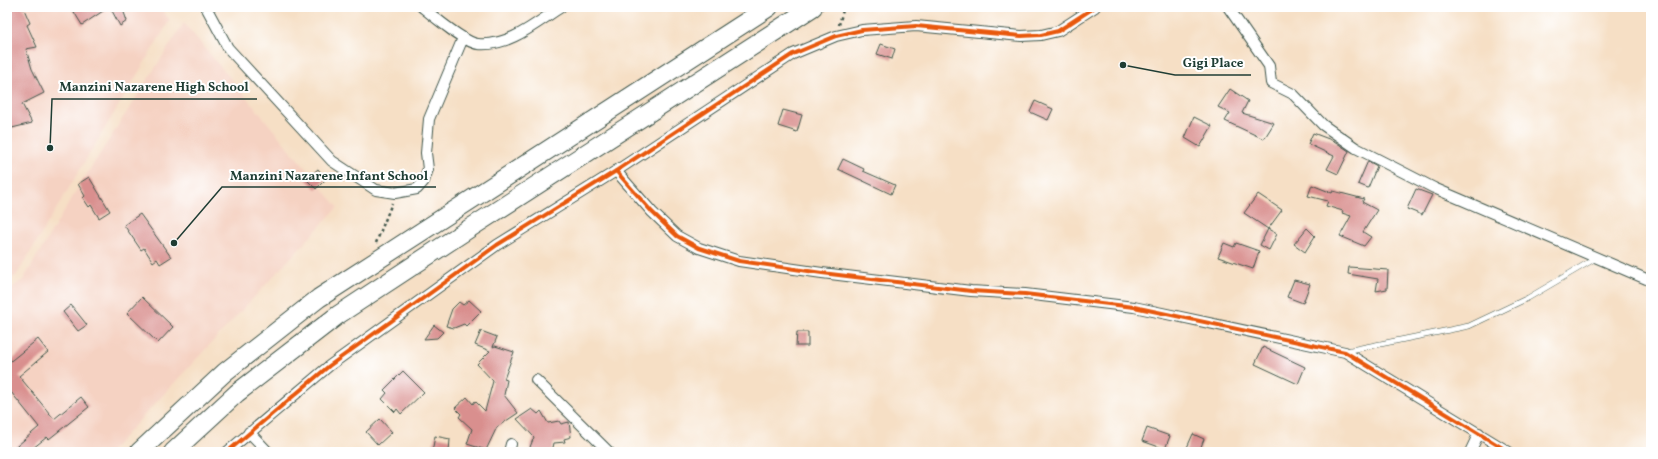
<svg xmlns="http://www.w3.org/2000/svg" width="1658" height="459" font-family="Vollkorn,serif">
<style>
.built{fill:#f5d2c2}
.building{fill:#d98f8e}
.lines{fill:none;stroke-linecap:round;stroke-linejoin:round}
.lane-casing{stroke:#3f554a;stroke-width:6}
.street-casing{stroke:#3f554a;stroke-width:12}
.highway-casing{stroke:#3f554a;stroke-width:20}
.path{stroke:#3f554a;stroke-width:2.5;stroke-dasharray:3 3;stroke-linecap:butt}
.lane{stroke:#fff;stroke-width:5}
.street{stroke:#fff;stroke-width:10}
.highway{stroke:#fff;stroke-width:18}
.cycleway-casing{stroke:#fff;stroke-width:6}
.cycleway{stroke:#e8590c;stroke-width:4}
.leader{fill:none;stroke:#1f3d34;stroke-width:1.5}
.callout-dot{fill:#1f3d34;stroke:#fff;stroke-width:1.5}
.callout-label{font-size:13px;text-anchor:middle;font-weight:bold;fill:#1f3d34;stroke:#fff;stroke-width:4;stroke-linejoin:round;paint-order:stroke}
</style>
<rect width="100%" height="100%" fill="#fff"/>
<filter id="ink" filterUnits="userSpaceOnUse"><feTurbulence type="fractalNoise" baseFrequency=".025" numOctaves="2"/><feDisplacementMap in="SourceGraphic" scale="8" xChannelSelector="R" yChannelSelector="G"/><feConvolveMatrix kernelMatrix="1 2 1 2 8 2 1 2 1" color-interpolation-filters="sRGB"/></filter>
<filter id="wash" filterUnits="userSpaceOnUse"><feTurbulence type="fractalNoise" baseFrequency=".012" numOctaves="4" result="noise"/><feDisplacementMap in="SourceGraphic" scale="16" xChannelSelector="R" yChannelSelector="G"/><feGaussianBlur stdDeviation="0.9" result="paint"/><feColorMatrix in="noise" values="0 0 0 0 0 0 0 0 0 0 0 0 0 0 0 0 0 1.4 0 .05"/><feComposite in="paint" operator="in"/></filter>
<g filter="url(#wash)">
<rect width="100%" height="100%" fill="#f6dfc5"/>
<g class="built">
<polygon points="7,7 159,7 170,20 16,276 7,280"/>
<polygon points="184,23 338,207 110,452 7,452 7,291 23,280 76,191"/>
</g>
<g id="blocks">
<g class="building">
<polygon points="7,7 23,7 30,23 27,25 37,47 26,49 32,69 44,93 22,104 32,123 12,128 7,116"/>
<polygon points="71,7 109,7 82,25"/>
<polygon points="110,7 122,7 127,21 120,26"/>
<polygon points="881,44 895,49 892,59 877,54"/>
<polygon points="1230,89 1248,101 1242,113 1274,123 1264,139 1225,121 1230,113 1218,107"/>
<polygon points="1035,101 1053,109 1048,120 1030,112"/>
<polygon points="783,110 802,115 797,132 778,126"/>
<polygon points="1194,117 1212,126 1200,147 1185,138"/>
<polygon points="1313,133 1334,141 1349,151 1338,174 1327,169 1334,156 1308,144"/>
<polygon points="843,159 864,169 863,171 895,185 891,194 838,169"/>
<polygon points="1368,161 1377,166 1368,188 1358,184"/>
<polygon points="318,169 326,179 316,189 306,179"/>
<polygon points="89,177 110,211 99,218 91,205 89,207 83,198 85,196 78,184"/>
<polygon points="1312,185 1332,193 1333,191 1364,199 1362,202 1377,210 1363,232 1371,237 1364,246 1340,236 1351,216 1342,213 1343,211 1326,206 1328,201 1308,196"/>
<polygon points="1416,189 1432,195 1422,215 1407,209"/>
<polygon points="1258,194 1282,210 1268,229 1244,213"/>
<polygon points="140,214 171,257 160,264 157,259 153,262 144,248 141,250 124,225"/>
<polygon points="1307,228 1315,236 1305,252 1294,244"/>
<polygon points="1268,229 1277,234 1269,250 1260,245"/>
<polygon points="1224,243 1234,247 1236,243 1259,251 1253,269 1218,257"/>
<polygon points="1349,267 1388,270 1387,289 1376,291 1378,279 1348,274"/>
<polygon points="1294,280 1310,284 1303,303 1287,297"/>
<polygon points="142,297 173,327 158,343 127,313"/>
<polygon points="469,300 481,311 466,326 464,324 454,328 446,326 452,309 459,302 463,305"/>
<polygon points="71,305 87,325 78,331 63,312"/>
<polygon points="434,325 443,332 437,338 424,339"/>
<polygon points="481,331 497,337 493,347 495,346 514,352 504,379 507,380 504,395 518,413 497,427 486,450 467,444 472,429 459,417 461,414 455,408 467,397 473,404 475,401 485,411 493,381 477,364 490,351 475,345"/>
<polygon points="797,332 808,332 808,346 796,346"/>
<polygon points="38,339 48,352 19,376 54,419 81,397 89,407 49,439 47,437 28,452 10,452 39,427 7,387 7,364"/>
<polygon points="1263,347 1305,367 1298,384 1255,364"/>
<polygon points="403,371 424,392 401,414 397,409 395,412 382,399 387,393 384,390"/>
<polygon points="532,409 538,414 541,411 548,423 559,421 561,424 569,422 571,437 564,439 565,442 554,443 552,452 531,452 532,449 530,447 534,437 517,419"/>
<polygon points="380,419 392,432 378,445 366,432"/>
<polygon points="1147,428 1170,436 1165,449 1142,441"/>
<polygon points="1193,434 1204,439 1199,452 1185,452"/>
<polygon points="435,436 450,439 449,452 432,452"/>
</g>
</g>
</g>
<g filter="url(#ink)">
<use href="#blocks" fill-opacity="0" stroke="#3f554a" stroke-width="1"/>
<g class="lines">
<g class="lane-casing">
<polyline id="lane" points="1346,351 1469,326 1528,298 1596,258"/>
</g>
<g class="street-casing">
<g id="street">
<polyline points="206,7 228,48 332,161 376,190 395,193 417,189 424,181 428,169 426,153 429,119 463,38"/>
<path d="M422 7C433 16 465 43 478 44 509 47 536 23 561 7"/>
<polyline points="1228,7 1269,66 1271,83 1293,94 1323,125 1356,148 1434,188 1651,281"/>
<polyline points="616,171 652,212 677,236 699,248 739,261 822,273 971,291 1025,294 1134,307 1345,352 1509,452"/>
<polyline points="536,380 609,452"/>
<polyline points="249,432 268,452"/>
<polyline points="227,452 329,366 497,245 616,171 793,54 836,36 862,30 916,26 1021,36 1041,35 1058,31 1095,7"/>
<polyline points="509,452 511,444"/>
<polyline points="1470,452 1479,433"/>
</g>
</g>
<g class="highway-casing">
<g id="highway">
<polyline points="139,452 225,372 319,298 769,7"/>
<polyline points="173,452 237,393 338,315 467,230 813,7"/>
</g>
</g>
<g class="path">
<polyline points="839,25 843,10 850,7"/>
<polyline points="376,243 392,203"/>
</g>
<use href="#lane" class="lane"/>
<use href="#street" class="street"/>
<use href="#highway" class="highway"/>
<g class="cycleway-casing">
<g id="cycleway">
<polyline points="616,171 652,212 677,236 699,248 739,261 822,273 971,291 1025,294 1134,307 1345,352 1509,452"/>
<polyline points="227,452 329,366 497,245 616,171 793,54 836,36 862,30 916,26 1021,36 1041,35 1058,31 1095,7"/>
</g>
</g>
<use href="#cycleway" class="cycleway"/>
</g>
</g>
<path class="leader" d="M1123 65L1175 75H1251M50 148L52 99H257M174 243L222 187H436"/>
<g class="callout-dot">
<circle cx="1123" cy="65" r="4"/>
<circle cx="50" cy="148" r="4"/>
<circle cx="174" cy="243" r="4"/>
</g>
<g class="callout-label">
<text x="1213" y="67">Gigi Place</text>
<text x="154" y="91">Manzini Nazarene High School</text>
<text x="329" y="180">Manzini Nazarene Infant School</text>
</g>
<rect width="1658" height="459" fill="none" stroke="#fff" stroke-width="24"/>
</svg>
